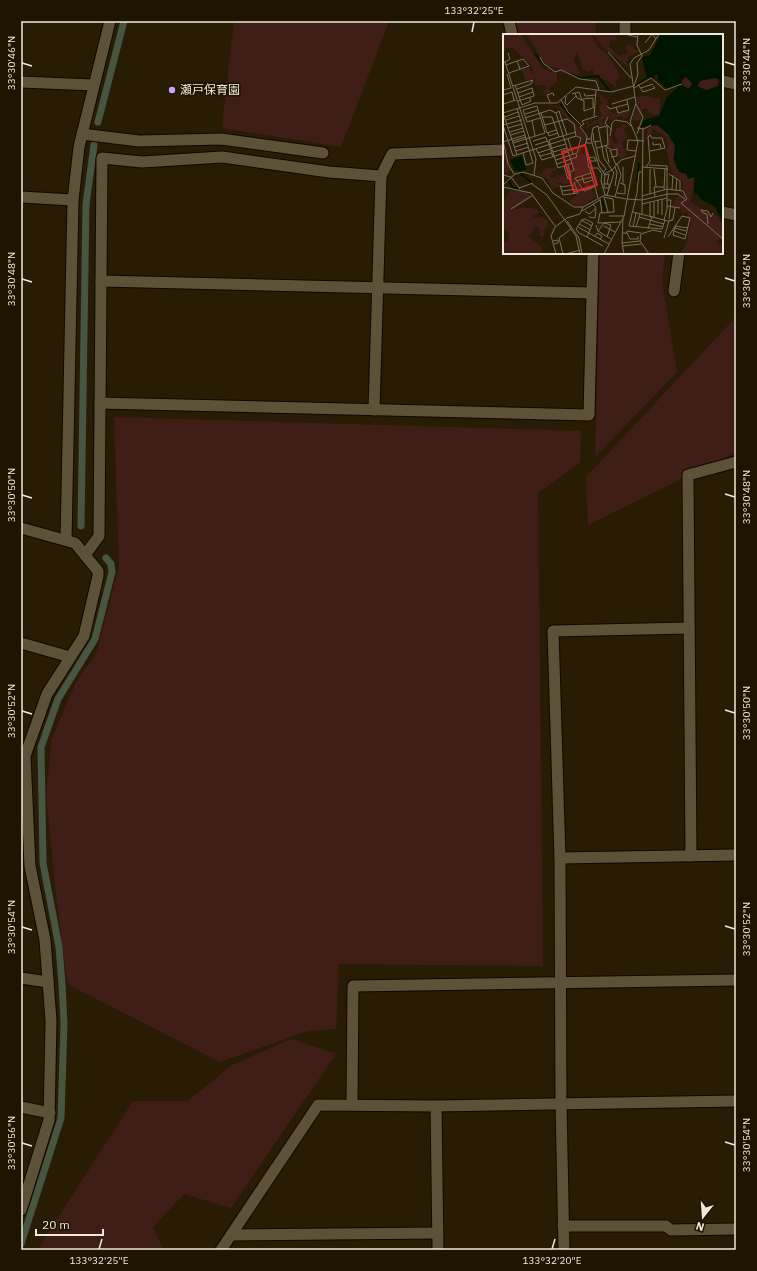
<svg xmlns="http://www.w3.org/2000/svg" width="757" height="1271" font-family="'IBM Plex Sans','Noto Sans JP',sans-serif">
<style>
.green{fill:#401e18}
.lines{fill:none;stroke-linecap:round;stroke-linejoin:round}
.stream{stroke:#485541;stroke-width:7}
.minor-casing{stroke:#100700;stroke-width:13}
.minor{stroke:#5d5237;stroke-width:11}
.ticks{fill:none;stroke:#f0e9da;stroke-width:1.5}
.poi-dot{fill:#d29dfd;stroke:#1e1400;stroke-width:1.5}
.labels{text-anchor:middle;stroke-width:3.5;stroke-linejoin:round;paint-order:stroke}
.poi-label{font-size:12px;fill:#f0e9da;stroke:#1e1400;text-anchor:start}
.inset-river{fill:none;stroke:#001500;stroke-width:2}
.inset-road{fill:none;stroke:#786f5a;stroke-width:1}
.view{fill:#d62828;fill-opacity:0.15;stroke:#d62828;stroke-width:2}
.inset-edge{fill:none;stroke:#f0e9da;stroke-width:2}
.neatline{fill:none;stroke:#f0e9da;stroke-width:1.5}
.ticks-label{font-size:10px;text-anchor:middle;fill:#f0e9da}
</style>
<rect width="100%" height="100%" fill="#281d04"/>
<g class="green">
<polygon points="234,21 386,21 388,24 341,147 222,128"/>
<polygon points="513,21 596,21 595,35 519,35"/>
<polygon points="600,253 665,253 662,282 677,372 595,457"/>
<polygon points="736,317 736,452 588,525 586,477"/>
<polygon points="114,417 581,431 580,462 538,493 543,966 339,964 336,1029 308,1031 220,1062 71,986 67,981 55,885 46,794 52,738 76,682 96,654 119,567"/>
<polygon points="291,1039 336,1054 231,1208 184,1194 153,1227 163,1250 37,1250 133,1101 188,1101 232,1065"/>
</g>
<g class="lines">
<g class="stream">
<polyline points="98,122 124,21"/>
<polyline points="81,526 86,204 94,145"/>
<polyline points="21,1244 61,1118 64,1024 62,984 59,947 43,863 41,747 58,699 95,639 112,572 111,564 106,558"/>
</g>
<g class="minor-casing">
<g id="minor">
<polyline points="509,21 512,35"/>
<polyline points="625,35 625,21"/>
<polyline points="722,81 736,84"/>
<polyline points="21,82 93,85"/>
<polyline points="82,134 139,141 221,139 323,153"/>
<polyline points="381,176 392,154 504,150"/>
<polyline points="21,197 73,200"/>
<polyline points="722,212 736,215"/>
<polyline points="101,281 592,293"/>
<polyline points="674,291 679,253"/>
<polyline points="100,403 589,415 593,253"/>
<polyline points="21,528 75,543 98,571 98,576 84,636 47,694 25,756 30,866 45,940 51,1021 49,1120 21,1210"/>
<polyline points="66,540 73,200 79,147 110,21"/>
<polyline points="85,555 99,536 102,158 142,162 222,157 329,172 381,176 374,410"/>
<polyline points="21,643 70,657"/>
<polyline points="691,856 688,475 736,462"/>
<polyline points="560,858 736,855"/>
<polyline points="21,978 48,982"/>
<polyline points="352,1105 353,986 736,980"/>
<polyline points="436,1106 438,1250"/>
<polyline points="21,1107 50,1113"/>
<polyline points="563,1226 666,1226 671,1230 736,1229"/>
<polyline points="231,1235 438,1233"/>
<polyline points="221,1250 318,1105 436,1106 736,1101"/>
<polyline points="564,1250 561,1103 560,858 553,631 688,628"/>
</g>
</g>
<use href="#minor" class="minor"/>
</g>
<path class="ticks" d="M472 32 474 22M725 62 735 65M22 63 32 66M725 278 735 281M22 279 32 282M725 494 735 497M22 495 32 498M725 710 735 713M22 711 32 714M725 926 735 929M22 927 32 930M725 1142 735 1145M22 1143 32 1146M99 1249 102 1239M552 1249 555 1239"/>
<circle class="poi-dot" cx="172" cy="90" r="4"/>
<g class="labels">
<g class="poi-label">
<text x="180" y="94">瀬戸保育園</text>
</g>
</g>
<g transform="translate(503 34)">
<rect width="220" height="220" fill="#281d04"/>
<path d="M0 0H17L40 35 54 40V48L45 54 48 58 37 61 43 55 42 51H32V44L23 47 19 36 26 34 31 41V38L26 29 10 14H4L0 19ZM23 0H88L95 13 103 19 113 34 117 43 112 48 114 55 108 49 91 41 89 34 87 38 80 35 74 19 70 25 77 39 75 42 42 30ZM90 0H112L114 5 107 7 106 13 116 22 125 20 123 12 127 10 135 18 125 23 124 32 99 12ZM179 49a5 5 0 1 1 10 0a5 5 0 1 1-10 0ZM209 44H215L216 51 204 56 195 53 197 47ZM94 59 105 66 104 72 108 78 114 80 127 76 124 85 118 82 108 86 104 83 98 86 103 91 96 93V87L84 94 83 87 87 90 99 82 96 73 99 69ZM142 62 157 65 156 80 150 81 142 74 139 76 138 86H128L133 73 139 72 135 71 134 63ZM44 71 58 73 83 102 77 119 83 121 87 139 72 143 74 151 81 158 82 150 86 149 93 163 78 172 70 171 67 167 76 159 70 146 67 150 55 149 56 153 49 154 45 145 34 140 36 134 35 139 40 140 39 136 47 133 49 135 52 132 53 136 49 137 50 141 46 142 53 144V140L56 142 62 140 66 145 72 142 68 126 74 121 80 106 75 103 72 93 58 79 57 75ZM121 91H124L121 96 125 102 120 107V114L124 121 116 125 115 116 103 112 105 100 112 110 115 107 112 102 113 95ZM150 91H155L166 101 167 107 172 110 170 126 174 136 183 140 185 145 191 144 188 166 186 167 208 180H212L220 190V207L216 204 213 210 220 211V220H176L183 211 188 189 184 178 179 179 178 175 169 172 175 161 180 162V148L168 138 164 118 165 111 162 102 149 94 148 105 146 102 142 106 145 94ZM0 115 4 121 8 136 2 141ZM7 157H22L29 163 10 176 21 173 34 175 36 178 29 184 37 183 45 186V193L40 197 41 202H37L36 194 33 192 26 203 38 212 39 220H0V208L6 206V200L0 194V169Z" fill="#401e18"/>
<path d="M158 0H220V168L216 170H220V188L212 173 199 166 191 158 192 143 185 145 183 140 176 138 171 125 172 111 165 100 154 91 137 93 141 86 156 82 164 63 175 53 164 55 155 47V40L151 41V45L148 43 145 45 143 41 139 23 147 21ZM183 42 189 50 186 55 180 52 178 47ZM211 44 217 46 215 52 203 56 194 52 197 47ZM19 122 23 136 12 137 7 126Z" fill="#001500" fill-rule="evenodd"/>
<path class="inset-river" d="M32 20 41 30M67 40 78 44 95 42 108 59M132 52 144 44M58 70 68 83M17 135 18 140 29 149M5 146 10 154H15M134 148 136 129M99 165 102 177"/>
<path class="inset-road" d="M121 0 134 3M142 9 149 0 153 5M105 18 128 44M37 23 40 29 52 38 58 36 77 45 93 47 96 56M2 28 33 125 31 141M0 29 7 25 5 19M3 31 14 27 17 35M6 39 26 32 20 25 14 27M135 50 140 58 152 54 150 52M12 51 19 71 28 67 26 63M10 52 30 46 28 50 14 55M131 54 148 44 162 56 179 50M138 54 150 50M0 56 8 54 4 40M72 59 74 64 81 67V77L92 73M81 59 82 62 93 61M69 60 76 58 79 66M0 61 9 58 11 66M63 62 62 69 64 71 73 62M16 63 30 58M80 65 90 64V73M58 66 65 78 79 92M15 67 31 62 29 54 15 59M47 68 44 61 50 59 51 62M0 70 13 66M109 70 132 63M133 70 140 83 134 100M104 72 107 75 125 70M113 73 115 79 126 76 124 66M14 74 30 129 23 131 20 119M0 79 32 69H54L73 53 108 58 131 52 135 40 134 29 139 22 134 11 135 0M0 79 14 121M38 79 44 99 53 96M53 79 56 77 64 101M22 80 35 76M91 82 93 56M2 83 15 78M39 83H49L56 103M105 83 102 89 109 96M22 84 47 76 53 79 71 136 67 138M3 86 16 82M29 86 32 102M0 91 10 122 73 102 78 104 74 119 53 126M0 91 19 86M42 91 64 85 71 90 73 102M5 94 19 90M134 94 141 95 148 91M7 98 20 94M45 98 46 102 55 99M90 99 91 108 97 107M8 101 21 97M107 102 109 89 112 86 124 88 128 92M65 105 70 120M88 105H84L82 111 86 134H95L99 140 98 147 102 161M0 106 5 130 11 140M10 107 23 103M30 107 43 103 44 107M0 108 22 101M92 108 96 126 103 135 100 138M150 108V111L157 110 158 114M10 109 42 99 34 72 20 76 24 88 37 84M89 109H83L84 102 77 93 81 90 79 87 94 82M32 111 45 107 50 123M102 112 109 116 114 115V122L108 123M12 113 25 109M49 114 63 110M94 114 105 111 104 92 96 94M103 114 106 129M33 115 39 126 65 118M107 116 113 131M13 117 26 113M133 117 124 116 125 106 141 107M50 118 64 114M35 119 47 115M37 122 49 119M85 124 91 123 93 127H86M69 129 55 134 46 106 73 98M54 130 74 123 73 120M146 131 164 132V175L161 186M61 132 65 145 68 143 65 131M112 133 114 139 112 152M120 133V150M139 133 165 135M143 133 147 127 145 103 147 101 149 104H159L162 114 147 117M87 135 95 164M147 135V160M151 135 153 153M139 138H136L134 159 126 192 159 195 162 186M88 139 72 144 81 157 91 153M101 140 109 136 118 126 132 122M166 140 177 147V156M0 141 8 143 17 155M102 141 106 140 104 150M79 142 81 149 90 146M73 147 89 143M29 150 44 161 73 202 77 220M101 150H106V154H101V150L102 141 96 132 88 105 90 94 95 92 101 124 111 139 104 161M0 151 12 140 20 138 39 144 50 159 71 173H80L102 161 123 165M57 151 60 161 75 159 71 148M0 153 28 159 52 192M58 153 71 151M16 154 30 149M169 155 170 141M161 156 162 135M173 156 174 144M59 157 74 155M114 159 122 160V151L117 149M139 162 164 155 180 157 184 165 178 169 220 205M101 163 110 165 111 178 97 179 95 189 118 188M101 163 105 178M112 163 118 141 114 129M152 163 151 153H161M97 165 99 179M124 165 139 166 165 160H175L182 165M155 166V180M164 166H168L166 185M147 169V182M139 170 164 164M164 172 177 174M8 175 30 161M79 177 97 166M82 177 86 180 90 177 93 174 90 170M130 178 165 187 170 186M139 180 140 95M159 181V165M106 182H121M86 183 92 184 93 175M136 183 161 190M151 183V168M120 184 119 209 121 220M78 186 89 192M64 187 76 204 79 220M76 190 88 196M147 190 160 193M205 190 204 180 200 179 198 176 205 177 208 183 210 179M93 191 95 197 108 205M101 192 112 198M75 193 106 210M130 193 133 179M133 193 137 180M172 194 171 197 182 201M145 195 149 182M95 197 101 189 108 191 104 203M183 197 172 194V192L185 194M119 199H124L127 205H135V202M124 199V197L138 199M92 202 94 199 99 202 97 206M84 203 90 189 82 185 79 186 73 195 76 199 84 203 100 212M165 203 179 182 187 184 182 205 170 201 171 197M161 204 166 187 170 185 172 174M50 207 55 206V209L51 210M119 209 137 207M119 212 138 210M53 220 48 202 52 193 64 184 77 180 80 173M60 220 56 204 68 195M63 220 77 216M101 220 121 182 135 107 127 88 133 69 127 30 131 24 146 16 156 0M146 220 137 207 138 200 150 196 159 198"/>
<path class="view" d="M82 111 94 151 71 158 59 118Z"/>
<rect width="220" height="220" class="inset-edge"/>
</g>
<rect width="757" height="1271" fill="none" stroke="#1e1400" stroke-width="44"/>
<g transform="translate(703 1217) rotate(197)" stroke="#1e1400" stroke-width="3" paint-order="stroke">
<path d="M0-3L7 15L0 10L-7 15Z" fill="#f0e9da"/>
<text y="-6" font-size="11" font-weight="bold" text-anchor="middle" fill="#f0e9da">N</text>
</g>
<path d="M36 1229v6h67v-6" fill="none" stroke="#f0e9da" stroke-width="2"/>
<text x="42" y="1229" font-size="12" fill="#f0e9da" stroke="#1e1400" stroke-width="3" paint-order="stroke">20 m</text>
<rect x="22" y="22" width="713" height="1227" class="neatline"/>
<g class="ticks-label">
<text x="474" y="14">133°32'25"E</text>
<text transform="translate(11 63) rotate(-90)" y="4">33°30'46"N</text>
<text transform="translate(746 65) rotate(-90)" y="4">33°30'44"N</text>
<text transform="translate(11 279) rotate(-90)" y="4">33°30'48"N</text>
<text transform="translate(746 281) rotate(-90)" y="4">33°30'46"N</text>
<text transform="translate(11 495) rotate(-90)" y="4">33°30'50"N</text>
<text transform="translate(746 497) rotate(-90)" y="4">33°30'48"N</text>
<text transform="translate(11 711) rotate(-90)" y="4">33°30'52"N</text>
<text transform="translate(746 713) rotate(-90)" y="4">33°30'50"N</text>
<text transform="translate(11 927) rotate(-90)" y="4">33°30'54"N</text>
<text transform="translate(746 929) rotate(-90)" y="4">33°30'52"N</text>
<text transform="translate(11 1143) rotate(-90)" y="4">33°30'56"N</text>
<text transform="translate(746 1145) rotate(-90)" y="4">33°30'54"N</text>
<text x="99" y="1264">133°32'25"E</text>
<text x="552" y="1264">133°32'20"E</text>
</g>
</svg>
